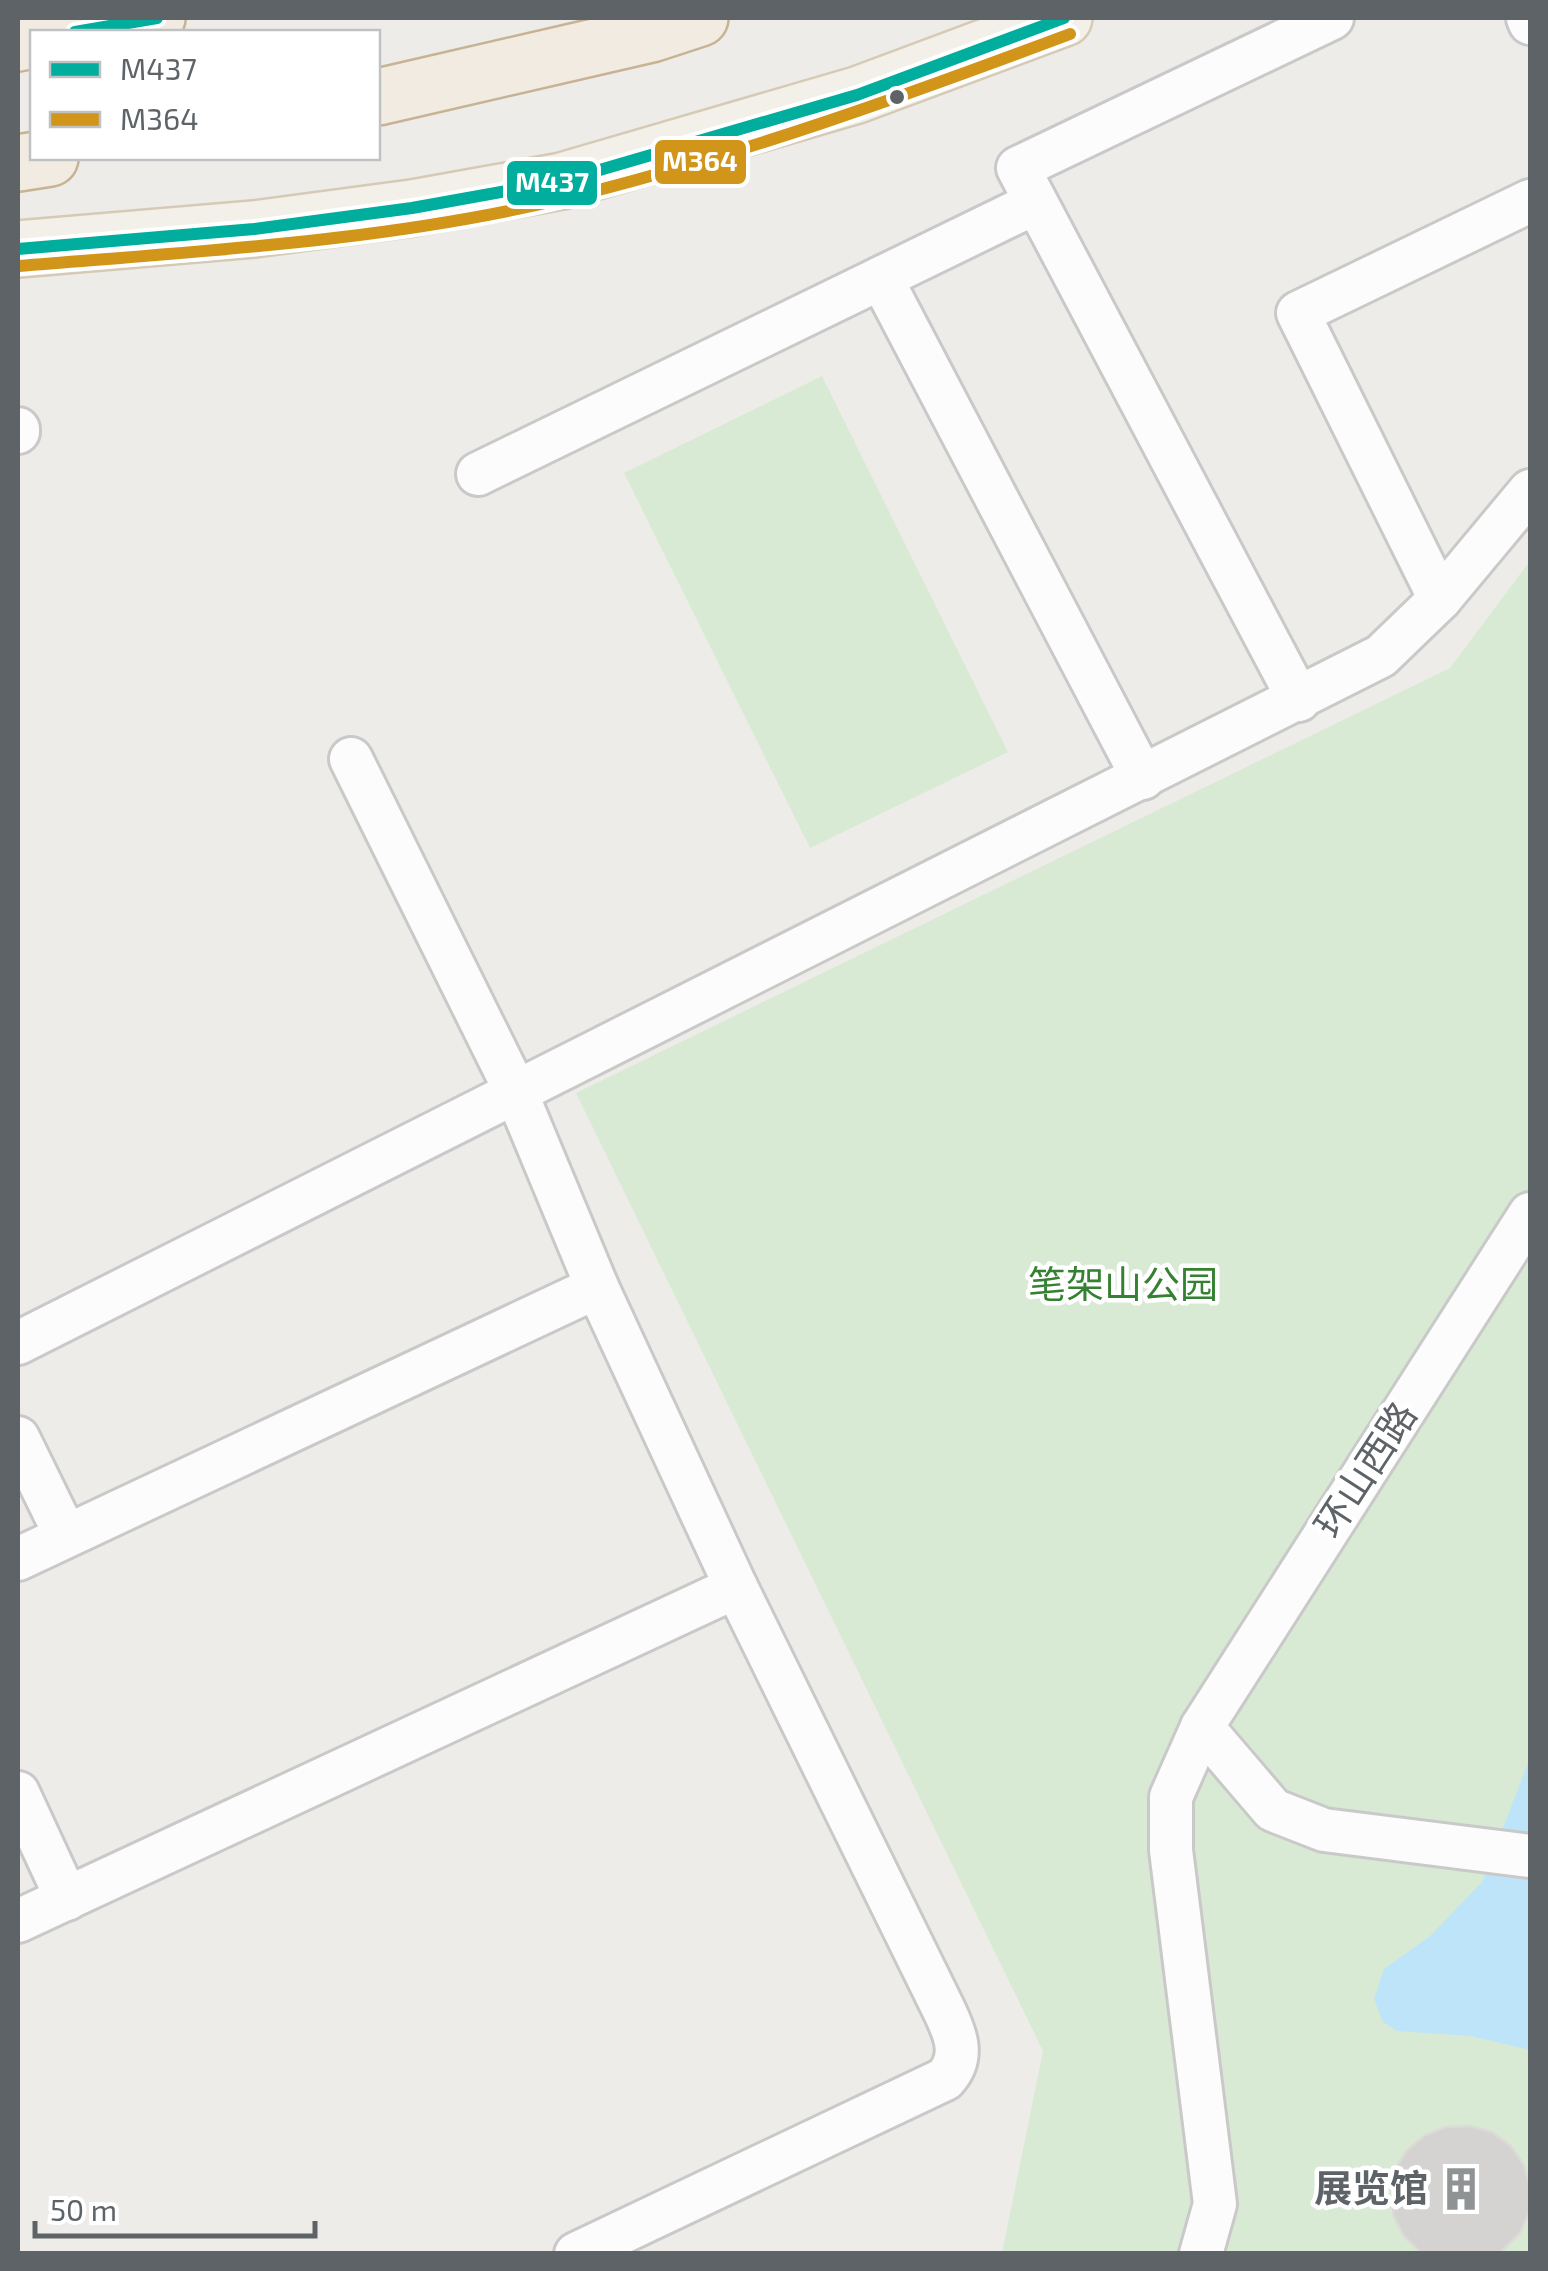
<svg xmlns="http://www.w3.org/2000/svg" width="1548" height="2271" font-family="'Exo 2','Noto Sans SC',sans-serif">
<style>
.green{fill:#d8ead4}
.water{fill:#bde4f8}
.building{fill:#d4d3d1;stroke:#dddbd8;stroke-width:2.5}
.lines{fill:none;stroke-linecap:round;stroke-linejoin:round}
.minor-casing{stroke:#cac9c9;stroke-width:48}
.major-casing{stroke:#d6cab6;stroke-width:60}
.highway-casing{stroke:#c7b394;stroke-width:60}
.minor{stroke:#fcfcfc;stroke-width:42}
.major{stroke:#f3f0e9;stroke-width:55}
.highway{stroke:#f1ebe2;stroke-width:55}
.bus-1-casing{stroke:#fff;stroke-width:20}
.bus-2-casing{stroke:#fff;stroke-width:20}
.bus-1{stroke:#01ad9c;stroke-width:12}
.bus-2{stroke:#d1951a;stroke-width:12}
.bus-dot{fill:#5e6367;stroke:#fff;stroke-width:4}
.labels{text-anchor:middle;stroke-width:9;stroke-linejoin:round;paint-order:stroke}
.park-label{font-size:38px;fill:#358132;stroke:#fff}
.street-label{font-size:38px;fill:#5e6367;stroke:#fff}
.poi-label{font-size:38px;font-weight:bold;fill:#5e6367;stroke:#fff;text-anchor:end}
.line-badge{stroke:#fff;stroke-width:4}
.badge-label{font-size:28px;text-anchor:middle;font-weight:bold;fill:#fff}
</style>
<rect width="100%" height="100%" fill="#eeece8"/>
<g class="green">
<polygon points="822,376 1008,752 810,848 624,473"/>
<polygon points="1530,561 1530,2253 1002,2253 1043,2051 576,1093 1450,668"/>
</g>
<polygon class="water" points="1530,1758 1530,2050 1471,2036 1397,2031 1383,2022 1374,1999 1384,1969 1430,1936 1482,1882"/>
<polygon class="building" points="1470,2126 1492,2132 1511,2146 1524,2165 1530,2187 1530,2211 1520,2233 1499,2254 1422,2254 1403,2235 1393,2215 1395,2169 1407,2150 1425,2135 1446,2127"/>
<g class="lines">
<g class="minor-casing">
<g id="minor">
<polyline points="1528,18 1530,23"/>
<polyline points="881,278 1143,778"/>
<polyline points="18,429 18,432"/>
<polyline points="478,474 1035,203"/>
<polyline points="1440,599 1298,313 1530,201"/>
<polyline points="1299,700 1018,168 1332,18"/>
<path d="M351 759 515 1090 597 1287 736 1587 944 2010C956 2035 965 2057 945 2079L576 2254"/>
<polyline points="18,1343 1381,656 1440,599 1530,491"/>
<polyline points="18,1438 66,1536"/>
<polyline points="18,1559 597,1287"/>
<polyline points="1202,1727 1273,1810 1324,1830 1530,1856"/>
<polyline points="18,1793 67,1899"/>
<polyline points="18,1921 736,1587"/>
<polyline points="1201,2254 1215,2204 1171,1850 1171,1797 1202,1727 1530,1214"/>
</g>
</g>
<g class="major-casing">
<polyline id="major" points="18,249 254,229 412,208 562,181 857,95 1064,18"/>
</g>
<g class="highway-casing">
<g id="highway">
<polyline points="75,32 157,18"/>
<polyline points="18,43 32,40"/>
<polyline points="378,97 651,34 700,18"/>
<polyline points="18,163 50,158"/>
</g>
</g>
<use href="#minor" class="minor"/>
<use href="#major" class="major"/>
<use href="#highway" class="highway"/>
<g class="bus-1-casing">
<g id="bus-1">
<polyline points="75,32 157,18"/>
<polyline points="18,249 254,229 412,208 562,181 857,95 1064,18"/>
</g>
</g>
<g class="bus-2-casing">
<path id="bus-2" d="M19 266C202 251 389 241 567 198 738 156 905 96 1070 34"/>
</g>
<use href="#bus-1" class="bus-1"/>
<use href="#bus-2" class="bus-2"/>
</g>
<defs>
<g id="building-bare" transform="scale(3.45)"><path d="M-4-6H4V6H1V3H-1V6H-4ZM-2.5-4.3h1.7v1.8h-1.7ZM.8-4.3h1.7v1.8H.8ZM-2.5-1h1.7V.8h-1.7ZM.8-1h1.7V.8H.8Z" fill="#909394" stroke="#fff" stroke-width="2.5" paint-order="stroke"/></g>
</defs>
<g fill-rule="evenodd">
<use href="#building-bare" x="1461" y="2189"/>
</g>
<circle class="bus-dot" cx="897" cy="97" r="9"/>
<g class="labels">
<g class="park-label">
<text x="1123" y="1298">笔架山公园</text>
</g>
<g class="street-label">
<text transform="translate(1366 1470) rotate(-57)" y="13">环山西路</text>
</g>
<g class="poi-label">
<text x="1428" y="2202">展览馆</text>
</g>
</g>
<g class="line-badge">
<rect x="653" y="138" width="95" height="48" rx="10" fill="#d1951a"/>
<rect x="505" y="159" width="94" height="48" rx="10" fill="#01ad9c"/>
</g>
<g class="badge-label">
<text x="700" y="171">M364</text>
<text x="552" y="192">M437</text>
</g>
<rect width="1548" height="2271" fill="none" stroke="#5e6367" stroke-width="40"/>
<rect x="30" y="30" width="350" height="130" fill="#ffffff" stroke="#bfc1c2" stroke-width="2.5"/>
<rect x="50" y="62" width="50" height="15" fill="#01ad9c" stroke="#bfc1c2" stroke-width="2.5"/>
<text x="120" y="80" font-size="30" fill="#5e6367">M437</text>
<rect x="50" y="112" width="50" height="15" fill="#d1951a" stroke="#bfc1c2" stroke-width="2.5"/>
<text x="120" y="130" font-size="30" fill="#5e6367">M364</text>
<path d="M35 2221v15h280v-15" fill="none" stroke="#5e6367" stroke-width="5"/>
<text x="50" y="2221" font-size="30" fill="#5e6367" stroke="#ffffff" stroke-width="8" paint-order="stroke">50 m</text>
</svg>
